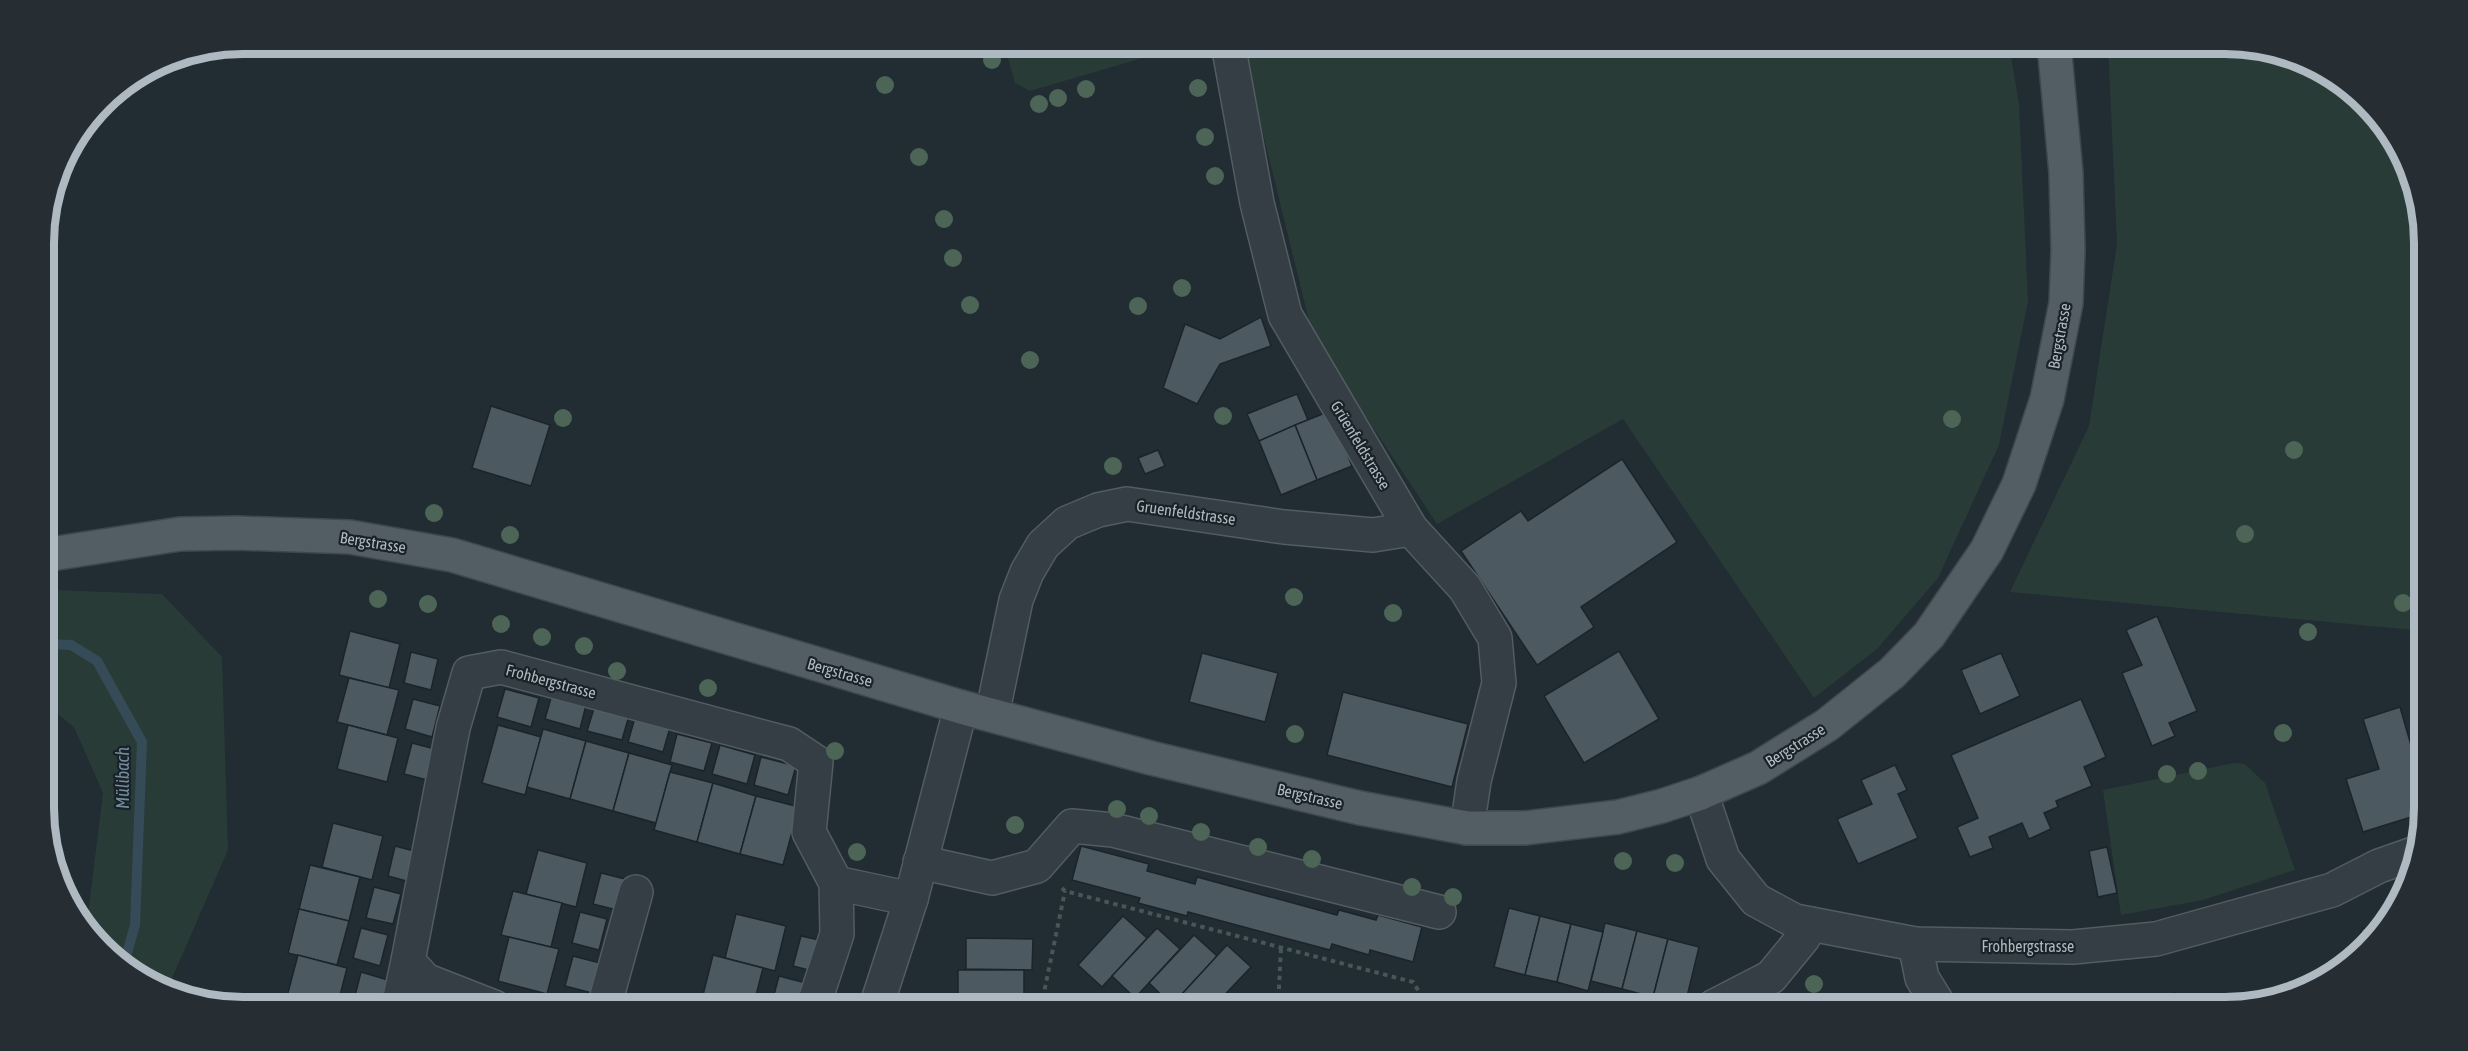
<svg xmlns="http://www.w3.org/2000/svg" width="2468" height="1051" font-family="'Asap Condensed',sans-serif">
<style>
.green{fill:#293b37}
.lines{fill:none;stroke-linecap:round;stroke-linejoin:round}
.stream{stroke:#364b58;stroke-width:10}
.building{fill:#4c5961;stroke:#1c242a;stroke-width:1.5}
.minor-casing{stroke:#525c62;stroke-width:36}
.major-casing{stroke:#3e474d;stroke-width:36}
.path{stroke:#465757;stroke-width:4;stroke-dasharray:4.5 4.5;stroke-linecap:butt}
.minor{stroke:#343e44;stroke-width:33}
.major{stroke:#525d64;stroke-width:33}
.tree{fill:#4c6556}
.labels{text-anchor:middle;stroke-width:4.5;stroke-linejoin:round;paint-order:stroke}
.street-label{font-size:16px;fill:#aeb9c1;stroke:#1a2228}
.water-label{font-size:18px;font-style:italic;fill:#728fa1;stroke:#1a2228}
.rim{fill:none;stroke:#aeb9c1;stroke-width:8}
</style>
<rect width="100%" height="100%" fill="#212c33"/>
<g class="green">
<polygon points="1004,44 1190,44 1030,91 1015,83"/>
<polygon points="1241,44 2009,44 2019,104 2028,301 1999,445 1938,578 1877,649 1814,698 1623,419 1437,524 1313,337"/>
<polygon points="2108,44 2225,44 2301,59 2383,121 2423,217 2424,631 2010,592 2089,426 2117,244"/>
<polygon points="50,590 162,594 222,657 228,850 166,992 86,931 103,793 74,727 45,704 45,593"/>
<polygon points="2234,763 2245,764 2265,783 2295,870 2203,900 2121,915 2103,790"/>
</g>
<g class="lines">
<polyline class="stream" points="45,644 71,645 97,661 142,742 135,925 125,960"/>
</g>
<g class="building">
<polygon points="1261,317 1271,346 1220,364 1197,404 1163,388 1185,324 1220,339"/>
<polygon points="1297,394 1308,420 1259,441 1247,414"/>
<polygon points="491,406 550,425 531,486 472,468"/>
<polygon points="1330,411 1352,466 1317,480 1295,425"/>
<polygon points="1295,425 1317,480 1281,495 1259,441"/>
<polygon points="1158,450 1165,466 1145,474 1138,458"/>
<polygon points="1622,459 1677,542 1581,607 1594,627 1537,665 1461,551 1521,511 1528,521"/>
<polygon points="2157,616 2197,711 2169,723 2175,736 2152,746 2122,673 2142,665 2126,630"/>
<polygon points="350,631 400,644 389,688 339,675"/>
<polygon points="1619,651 1659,719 1584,763 1544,696"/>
<polygon points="411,652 438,659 431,690 404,683"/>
<polygon points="1202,653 1278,673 1265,722 1189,702"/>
<polygon points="2001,653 2020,696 1980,714 1961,670"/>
<polygon points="349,678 399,690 387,735 337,722"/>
<polygon points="505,689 539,698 531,727 497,717"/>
<polygon points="553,691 587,701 580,729 545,719"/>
<polygon points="1343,692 1468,724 1452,787 1327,755"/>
<polygon points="413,699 440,706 432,737 405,729"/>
<polygon points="2081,699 2106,757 2084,767 2092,786 2056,801 2058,807 2044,813 2051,829 2029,839 2022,823 1989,837 1993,848 1970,857 1957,827 1978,818 1951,755"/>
<polygon points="596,702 630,712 622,740 587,731"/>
<polygon points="2400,707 2413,752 2424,749 2424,813 2363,832 2346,779 2379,769 2363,719"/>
<polygon points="636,714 671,724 663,752 628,742"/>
<polygon points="348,725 398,738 387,782 337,769"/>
<polygon points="498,725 541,737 525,795 482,783"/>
<polygon points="543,729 586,741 570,799 527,787"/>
<polygon points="677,734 712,743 704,771 670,762"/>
<polygon points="586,741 629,753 613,811 570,799"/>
<polygon points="412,743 439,750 431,781 404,774"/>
<polygon points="720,745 755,755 747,784 712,774"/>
<polygon points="629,753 672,765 656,823 613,811"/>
<polygon points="761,757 796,766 788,795 754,785"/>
<polygon points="1895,765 1907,790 1898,794 1918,838 1858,864 1837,819 1872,804 1861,780"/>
<polygon points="670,772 713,783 697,842 654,830"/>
<polygon points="713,783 756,796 740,854 697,842"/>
<polygon points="756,796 799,807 783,865 740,854"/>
<polygon points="333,823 383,836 372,880 322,867"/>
<polygon points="395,846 422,853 414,883 388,876"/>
<polygon points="1081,846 1149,864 1147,871 1195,884 1197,877 1337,915 1339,910 1376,920 1378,915 1422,927 1413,962 1370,950 1369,955 1332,944 1330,950 1188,912 1187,916 1138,903 1140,898 1072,880"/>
<polygon points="2107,847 2117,893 2098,897 2089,851"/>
<polygon points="538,850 587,863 576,907 526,894"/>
<polygon points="310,865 360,877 349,921 299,909"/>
<polygon points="601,873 629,880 621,911 593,904"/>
<polygon points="374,887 401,894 393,924 366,918"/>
<polygon points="513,891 562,903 551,947 501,935"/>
<polygon points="1509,908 1540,916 1525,975 1494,967"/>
<polygon points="299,909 349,921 337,965 288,953"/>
<polygon points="580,912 607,919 599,950 572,943"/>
<polygon points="736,914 786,926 775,971 725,958"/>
<polygon points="1123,916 1147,938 1102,987 1078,965"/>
<polygon points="1540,916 1571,924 1557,982 1525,975"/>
<polygon points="1605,923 1637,931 1622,989 1591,981"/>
<polygon points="1571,924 1603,932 1588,991 1557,982"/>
<polygon points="361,928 388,935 380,966 353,958"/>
<polygon points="1157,928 1180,949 1135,998 1112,976"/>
<polygon points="2363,928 2372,933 2352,960 2349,958"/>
<polygon points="1637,931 1668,939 1653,997 1622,989"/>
<polygon points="1194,935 1217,956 1172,1005 1149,983"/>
<polygon points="801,936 828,942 820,973 793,966"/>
<polygon points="509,937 559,949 547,994 498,981"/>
<polygon points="966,938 1033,939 1032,970 966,969"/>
<polygon points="1668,939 1699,947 1685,1005 1653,997"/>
<polygon points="1227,945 1251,967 1213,1007 1197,1007 1182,994"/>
<polygon points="298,955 347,968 337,1007 317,1007 286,1000"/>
<polygon points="713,955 763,968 753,1007 734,1007 702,999"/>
<polygon points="2341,955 2352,960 2346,967 2332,974"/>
<polygon points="573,956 600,963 592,993 565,986"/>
<polygon points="958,970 1024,970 1024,1002 958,1001"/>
<polygon points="361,972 388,980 381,1007 353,1004"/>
<polygon points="779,976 806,983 800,1007 771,1006"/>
<polygon points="2175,992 2187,1007 2156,1007"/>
<polygon points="694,997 734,1007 691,1007"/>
<polygon points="1350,997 1416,1002 1416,1007 1349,1007"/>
<polygon points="2124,998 2131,1007 2113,1007"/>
<polygon points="958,1001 1024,1002 1024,1007 957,1007"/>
<polygon points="295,1002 317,1007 293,1007"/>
</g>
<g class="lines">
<g class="minor-casing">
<g id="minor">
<polyline points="1228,44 1257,203 1285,315 1411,529 1465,588 1495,638 1499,683 1474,781 1467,828"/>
<polyline points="992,715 1016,600 1027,572 1043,545 1067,523 1098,510 1127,504 1284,527 1373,535 1411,529"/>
<polyline points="1701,793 1723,859 1756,900 1795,921 1915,944 2073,947 2156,939 2332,890 2379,866 2416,853"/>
<polyline points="920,862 992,878 1037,866 1072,826 1113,830 1439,912"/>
<polyline points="1915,944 1922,978 1940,1007"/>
<polyline points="398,1007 408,961"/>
<polyline points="494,1007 425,980 408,961 453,728 469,673 501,667 789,744 816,762 809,832 836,883 911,899"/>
<polyline points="604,1007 636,892"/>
<polyline points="813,1007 837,934 836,883"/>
<polyline points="876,1007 911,899 961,707"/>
<polyline points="1713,1007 1771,977 1803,938 1811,924"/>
</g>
</g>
<g class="major-casing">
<polyline id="major" points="45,555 180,534 238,533 350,537 452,555 961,707 1151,758 1360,808 1467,828 1524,828 1618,817 1662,806 1701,793 1758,768 1827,725 1892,673 1929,635 1987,550 2019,484 2047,399 2066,303 2068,250 2066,173 2054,44"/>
</g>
<g class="path">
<polyline points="1062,888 1065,891 1413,982 1429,1007"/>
<polyline points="1041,1007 1065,891"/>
<polyline points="1278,1007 1281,948"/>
</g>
<use href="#minor" class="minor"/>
<use href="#major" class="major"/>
</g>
<g class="tree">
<circle cx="992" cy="60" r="9"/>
<circle cx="885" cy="85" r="9"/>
<circle cx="1198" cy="88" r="9"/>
<circle cx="1086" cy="89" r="9"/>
<circle cx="1058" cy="98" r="9"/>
<circle cx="1039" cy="104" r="9"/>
<circle cx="1205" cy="137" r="9"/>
<circle cx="919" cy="157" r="9"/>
<circle cx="1215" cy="176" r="9"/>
<circle cx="944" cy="219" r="9"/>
<circle cx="953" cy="258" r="9"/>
<circle cx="1182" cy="288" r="9"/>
<circle cx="970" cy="305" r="9"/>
<circle cx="1138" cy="306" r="9"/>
<circle cx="1030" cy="360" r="9"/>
<circle cx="1223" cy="416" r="9"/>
<circle cx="563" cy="418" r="9"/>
<circle cx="1952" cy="419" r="9"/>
<circle cx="2294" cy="450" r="9"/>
<circle cx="1113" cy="466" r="9"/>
<circle cx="434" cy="513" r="9"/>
<circle cx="2245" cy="534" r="9"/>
<circle cx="510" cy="535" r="9"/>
<circle cx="1294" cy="597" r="9"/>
<circle cx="378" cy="599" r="9"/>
<circle cx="2403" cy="603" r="9"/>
<circle cx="428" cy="604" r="9"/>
<circle cx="1393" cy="613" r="9"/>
<circle cx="501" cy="624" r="9"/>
<circle cx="2308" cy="632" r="9"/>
<circle cx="542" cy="637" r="9"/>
<circle cx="584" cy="646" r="9"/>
<circle cx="617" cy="671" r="9"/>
<circle cx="708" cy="688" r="9"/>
<circle cx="2283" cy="733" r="9"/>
<circle cx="1295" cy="734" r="9"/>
<circle cx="835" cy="751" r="9"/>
<circle cx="2198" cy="771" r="9"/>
<circle cx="2167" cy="774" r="9"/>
<circle cx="1117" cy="809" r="9"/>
<circle cx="1149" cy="816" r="9"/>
<circle cx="1015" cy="825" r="9"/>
<circle cx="1201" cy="832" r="9"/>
<circle cx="1258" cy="847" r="9"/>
<circle cx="857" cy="852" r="9"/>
<circle cx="1312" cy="859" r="9"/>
<circle cx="1623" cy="861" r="9"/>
<circle cx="1675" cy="863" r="9"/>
<circle cx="1412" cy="887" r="9"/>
<circle cx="1453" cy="897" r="9"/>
<circle cx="1814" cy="984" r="9"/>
</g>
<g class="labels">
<g class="street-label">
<text transform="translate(2059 336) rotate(-80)" y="6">Bergstrasse</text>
<text transform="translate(1361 445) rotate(59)" y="6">Grüenfeldstrasse</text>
<text transform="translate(1186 512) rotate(8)" y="6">Gruenfeldstrasse</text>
<text transform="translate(373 542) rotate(9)" y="6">Bergstrasse</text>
<text transform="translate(840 672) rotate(16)" y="6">Bergstrasse</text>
<text transform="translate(551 681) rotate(15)" y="6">Frohbergstrasse</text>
<text transform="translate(1795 745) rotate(-32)" y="6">Bergstrasse</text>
<text transform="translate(1310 796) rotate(13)" y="6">Bergstrasse</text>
<text x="2028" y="952">Frohbergstrasse</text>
</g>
<g class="water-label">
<text transform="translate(123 778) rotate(-90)" y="6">Mülibach</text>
</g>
</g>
<path d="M0 0H2468V1051H0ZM243 54H2225A189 189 0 0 1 2414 243V808A189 189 0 0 1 2225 997H243A189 189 0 0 1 54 808V243A189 189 0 0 1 243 54Z" fill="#262e34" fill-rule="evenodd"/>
<path class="rim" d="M243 54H2225A189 189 0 0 1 2414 243V808A189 189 0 0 1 2225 997H243A189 189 0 0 1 54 808V243A189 189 0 0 1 243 54Z"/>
</svg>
